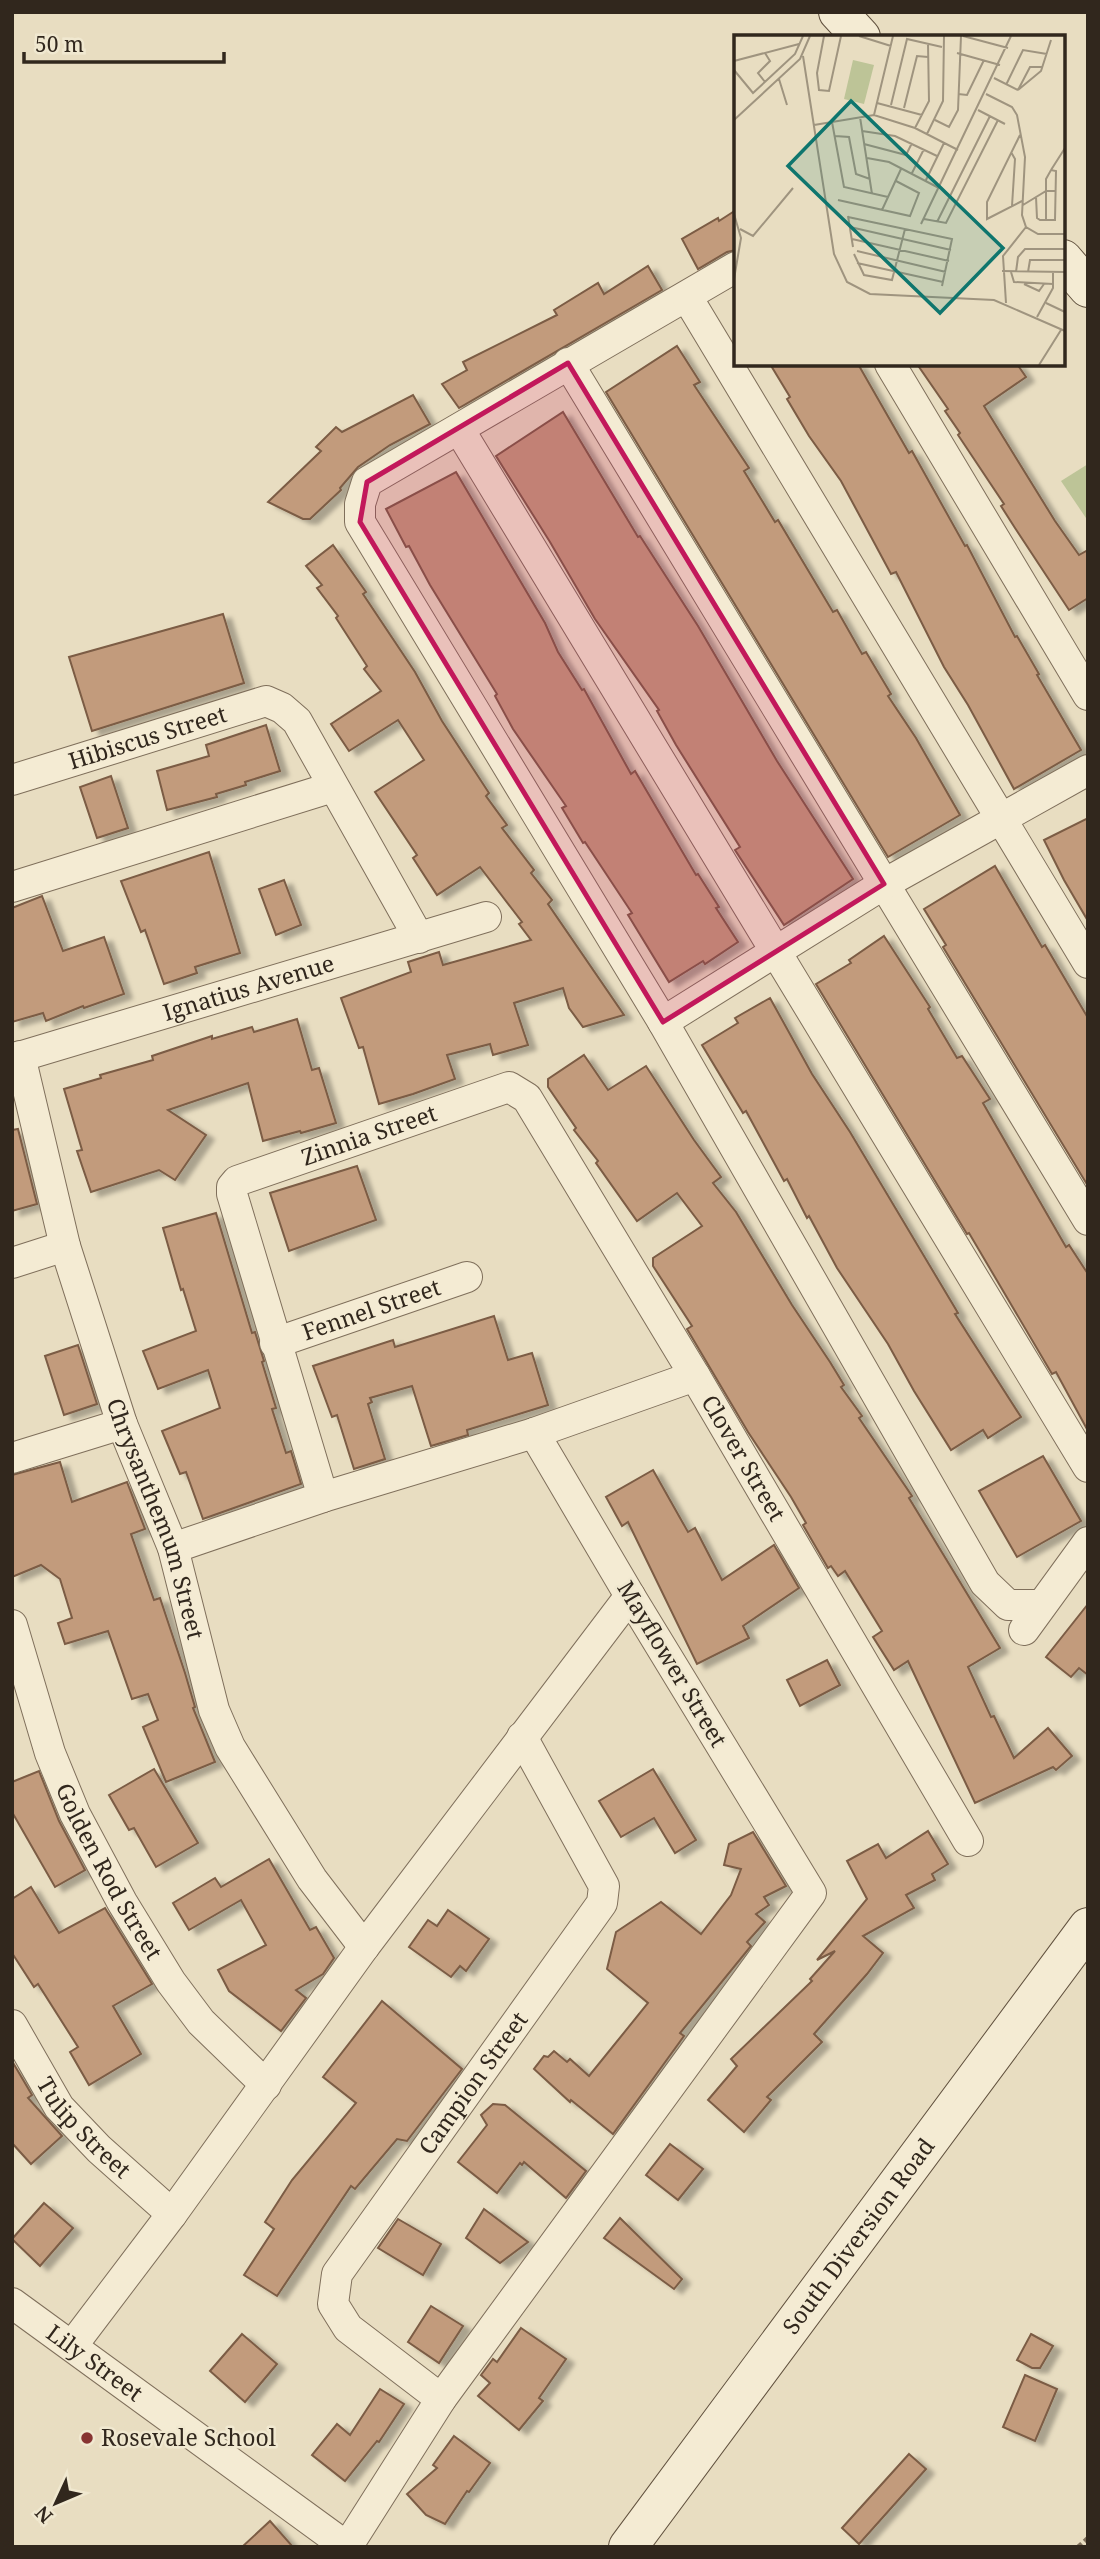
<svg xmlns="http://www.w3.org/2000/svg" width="1100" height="2559" font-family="'Noto Serif',serif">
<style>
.green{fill:#bdc497}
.building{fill:#c29b7c;stroke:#7b5c44;stroke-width:2;filter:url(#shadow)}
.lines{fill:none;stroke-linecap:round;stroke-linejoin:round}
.minor-casing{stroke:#7f6f5b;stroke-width:32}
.secondary-casing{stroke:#61513e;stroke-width:40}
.path{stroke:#7f6f5b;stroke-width:4.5;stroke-dasharray:5 3.5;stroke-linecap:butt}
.minor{stroke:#f4ebd3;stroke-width:30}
.secondary{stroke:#f4ebd3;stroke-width:38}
.marked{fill:#c2185b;fill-opacity:0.2;stroke:#c2185b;stroke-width:5;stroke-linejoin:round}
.poi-dot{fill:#873432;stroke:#f0e8d0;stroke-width:2.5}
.labels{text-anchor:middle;stroke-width:5;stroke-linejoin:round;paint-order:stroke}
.street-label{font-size:23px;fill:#31271d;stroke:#f0e8d0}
.poi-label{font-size:23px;fill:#31271d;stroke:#f0e8d0;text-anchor:start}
.inset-road{fill:none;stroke:#9f947f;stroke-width:2}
.view{fill:#0f766e;fill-opacity:0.15;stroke:#0f766e;stroke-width:3.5}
.inset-edge{fill:none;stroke:#31271d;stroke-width:3.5}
</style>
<defs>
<filter id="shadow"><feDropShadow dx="8" dy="4.5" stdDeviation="2" flood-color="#0004"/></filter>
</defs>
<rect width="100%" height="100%" fill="#e8ddc1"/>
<polygon class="green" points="1088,464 1088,521 1061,481"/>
<g class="building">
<polygon points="736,210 736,250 727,252 698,269 682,239 718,218 719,221"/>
<polygon points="648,266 662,290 459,408 442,384 467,370 463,362 557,315 554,310 598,283 604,294"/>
<polygon points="677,346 700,382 694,385 749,468 744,471 775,522 778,520 833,612 837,610 862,654 866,652 891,694 888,696 916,738 960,815 888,857 606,392"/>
<polygon points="770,364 858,364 909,453 912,451 965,546 967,545 1015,637 1017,636 1039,674 1037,675 1081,750 1014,789 968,705 944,667 896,572 891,574 841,481 809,436 787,399 790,397"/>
<polygon points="917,364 1017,364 1026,377 984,406 1055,521 1079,555 1088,550 1088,598 1069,610 1015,528 1001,506 1004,504 958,435 960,433 945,411 948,409"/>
<polygon points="413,395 430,424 390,445 358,467 340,488 341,490 310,519 303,519 268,502 321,451 316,447 336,427 342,432"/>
<polygon points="563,412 638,537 640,536 698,626 777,761 853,879 784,925 735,850 740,847 676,745 657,711 659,710 595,619 550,542 496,456"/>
<polygon points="456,472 545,623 558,652 582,690 584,689 631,774 635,771 696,875 698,874 719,907 716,908 738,942 705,964 703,961 669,982 628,915 632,913 585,842 583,843 562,808 566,806 513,729 495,696 497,694 430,585 409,546 406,547 386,509"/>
<polygon points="333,545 366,592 363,594 415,672 442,721 489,793 486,796 507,825 502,828 534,870 531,873 552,900 548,904 624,1015 583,1027 569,1008 563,988 514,1003 528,1045 493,1055 490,1044 447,1055 455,1079 413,1094 379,1104 363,1047 359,1048 341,998 411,972 408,962 439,952 443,965 531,940 519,924 522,922 480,867 437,895 413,858 417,855 375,792 424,760 398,720 349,751 331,724 381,691 364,669 367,666 336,618 338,616 317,588 322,585 306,566"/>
<polygon points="223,614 244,683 92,731 69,657"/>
<polygon points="266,725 280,771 245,782 246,785 216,794 217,797 167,810 157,771 209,756 206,745"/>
<polygon points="111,776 128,828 97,838 80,787"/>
<polygon points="1088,818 1088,921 1064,880 1044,840"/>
<polygon points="209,852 240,953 195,967 197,973 164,984 145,930 141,932 121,881"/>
<polygon points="995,866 1042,947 1045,945 1088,1018 1088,1186 943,947 946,945 924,909"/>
<polygon points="284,880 301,925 276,935 259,889"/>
<polygon points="42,896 63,951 104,937 124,994 84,1008 83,1006 46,1021 43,1013 12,1022 12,908"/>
<polygon points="884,936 930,1007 928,1009 957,1058 962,1056 990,1099 983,1103 1066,1247 1069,1245 1088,1274 1088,1431 1056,1372 1052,1374 969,1233 967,1234 816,984 851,963 849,960"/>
<polygon points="770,998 812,1074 850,1132 958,1313 955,1314 1021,1417 988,1438 983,1430 951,1450 914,1391 888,1344 837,1268 809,1216 807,1218 787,1179 784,1181 746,1111 743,1113 702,1045 738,1023 735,1018"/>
<polygon points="297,1019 312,1070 319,1068 336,1123 301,1133 300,1131 263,1141 248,1083 168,1110 206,1135 175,1180 159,1170 91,1192 77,1151 82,1150 64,1089 101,1078 100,1075 153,1060 152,1056 212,1036 212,1039 252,1027 254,1032"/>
<polygon points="584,1055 608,1090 646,1066 694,1140 721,1177 713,1183 736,1212 792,1305 830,1362 844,1385 841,1387 862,1416 859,1418 912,1496 909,1498 1000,1648 968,1667 991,1717 994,1716 1014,1758 1048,1728 1072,1756 1056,1770 1053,1767 975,1803 908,1661 894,1670 873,1637 882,1631 845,1571 838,1576 831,1566 828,1568 803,1525 806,1523 791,1497 748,1432 687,1329 692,1326 653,1266 653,1258 702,1226 677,1193 637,1221 596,1163 598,1161 574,1130 576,1128 548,1087 548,1079"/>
<polygon points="18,1129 37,1204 12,1211 12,1130"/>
<polygon points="357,1166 376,1220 289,1251 270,1193"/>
<polygon points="216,1213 252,1333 255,1332 264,1361 262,1362 276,1408 272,1409 286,1453 291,1451 301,1484 203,1519 186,1472 180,1474 162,1431 220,1408 208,1370 158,1389 143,1351 196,1331 183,1289 181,1290 163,1228"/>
<polygon points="494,1316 508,1360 532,1353 548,1405 467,1430 468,1435 431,1446 412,1386 370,1398 372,1402 368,1404 385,1459 354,1469 337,1415 332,1417 313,1366 393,1340 395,1347"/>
<polygon points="78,1345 97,1404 64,1415 45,1356"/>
<polygon points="1043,1456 1081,1521 1017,1557 979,1491"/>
<polygon points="60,1462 72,1502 127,1482 145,1529 131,1534 154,1600 160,1598 185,1673 195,1707 193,1708 215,1762 166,1782 143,1727 158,1720 148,1694 132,1699 108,1631 65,1644 58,1623 72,1618 60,1579 41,1565 12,1577 12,1475"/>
<polygon points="653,1470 688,1532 695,1528 722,1580 774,1545 799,1588 743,1626 749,1638 697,1664 628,1522 622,1526 606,1497"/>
<polygon points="1088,1604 1088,1675 1079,1668 1071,1677 1046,1657"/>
<polygon points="827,1660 840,1685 800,1706 787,1680"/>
<polygon points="154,1769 198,1843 156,1867 134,1828 129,1830 109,1795"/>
<polygon points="653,1769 696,1840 675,1853 654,1818 621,1837 599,1801"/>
<polygon points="39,1771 59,1821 85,1870 55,1887 12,1812 12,1782"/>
<polygon points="928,1831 948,1864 932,1874 935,1880 906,1895 914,1908 863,1936 883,1953 867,1974 814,2034 822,2042 767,2097 771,2100 744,2132 708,2100 737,2066 731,2059 812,1981 810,1979 835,1951 817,1960 867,1899 847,1861 878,1844 886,1858"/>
<polygon points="753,1832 786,1886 764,1897 769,1905 756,1914 765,1922 747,1942 751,1946 680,2033 684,2036 613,2134 571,2100 570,2102 534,2069 544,2056 548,2057 554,2051 567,2062 570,2059 589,2076 648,2003 607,1969 616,1932 661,1902 701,1934 731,1895 741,1869 724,1865 729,1844"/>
<polygon points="269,1859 310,1930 316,1927 334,1958 323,1974 296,1990 306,1998 281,2031 229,1991 218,1970 266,1945 241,1900 189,1930 173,1903 215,1878 221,1887"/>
<polygon points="31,1887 59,1933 105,1908 152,1984 113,2006 141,2054 89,2085 70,2052 78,2047 38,1984 34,1987 12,1953 12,1899"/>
<polygon points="448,1910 489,1939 466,1971 460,1966 451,1977 409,1947 428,1920 437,1926"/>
<polygon points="382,2001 462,2069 407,2141 397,2139 355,2189 351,2186 277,2296 244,2275 274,2229 265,2222 292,2180 356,2103 323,2077"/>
<polygon points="12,2061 32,2095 28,2098 62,2136 31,2164 12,2143"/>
<polygon points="493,2104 505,2105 586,2171 566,2198 524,2162 522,2165 520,2163 497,2193 458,2162 487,2125 481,2115"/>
<polygon points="670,2144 703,2169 678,2200 646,2175"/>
<polygon points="44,2203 73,2228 40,2266 12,2239"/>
<polygon points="484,2209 528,2242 500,2263 466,2238"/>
<polygon points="620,2218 682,2279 674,2289 604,2238"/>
<polygon points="398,2219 441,2244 423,2275 378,2248"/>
<polygon points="431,2306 463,2326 439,2363 408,2342"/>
<polygon points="521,2328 566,2359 539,2398 543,2401 519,2430 478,2396 490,2383 481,2375 493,2359 497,2362"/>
<polygon points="242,2334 277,2364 245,2402 210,2371"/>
<polygon points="1031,2334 1053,2346 1040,2368 1032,2368 1017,2360"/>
<polygon points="1025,2375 1057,2389 1035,2441 1003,2427"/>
<polygon points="380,2389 404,2404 379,2442 377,2441 345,2481 312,2455 337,2424 350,2435"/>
<polygon points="454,2436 490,2463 469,2492 467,2491 445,2524 426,2515 407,2494 437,2468 433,2465"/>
<polygon points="909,2454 926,2469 859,2544 842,2528"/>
<polygon points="270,2521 293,2547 242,2547"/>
</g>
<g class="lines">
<g class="minor-casing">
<g id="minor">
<polyline points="736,267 367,482 360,504 360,522 663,1022 985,1583 1008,1605 1041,1605"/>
<polyline points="687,297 1088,963"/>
<polyline points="568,363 1088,1220"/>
<polyline points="890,364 1088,695"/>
<polyline points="459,429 1088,1467"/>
<path id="s1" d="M12 780 266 701 282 708 297 721 419 938"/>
<polyline points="12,887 333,787"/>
<polyline points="663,1022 884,884 1088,770"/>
<path id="s2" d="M20 1056 65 1246 122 1424 173 1548 214 1710 230 1747 312 1879 364 1947"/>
<path id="s3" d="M12 1059 486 917"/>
<polyline points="12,1263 65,1246"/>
<path id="s4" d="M275 1343 467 1277"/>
<polyline points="12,1458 122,1424"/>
<path id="s5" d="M323 1497 232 1194V1187L237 1181 509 1087 527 1098 695 1376 968 1841"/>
<polyline points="173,1548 323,1497 534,1433 695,1376"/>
<path id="s6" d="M12 1625 50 1753 75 1814 122 1902 171 1982 201 2022 266 2085"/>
<polyline points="1024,1630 1088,1542"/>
<path id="s7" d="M12 2025 59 2107 99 2149 172 2214"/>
<path id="s8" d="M12 2303 347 2547 441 2399 811 1893 630 1596 534 1433"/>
<polyline points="72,2346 172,2214 364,1947 630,1596"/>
<path id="s9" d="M441 2399 348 2328 333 2304 337 2274 602 1903 604 1886 522 1737"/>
</g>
</g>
<g class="secondary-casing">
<g id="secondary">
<polyline points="838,12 861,37"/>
<polyline points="1063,259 1088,288"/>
<path id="s10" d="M628 2547 1088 1927"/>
</g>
</g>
<polyline class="path" points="1078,2547 1088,2538"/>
<use href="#minor" class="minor"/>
<use href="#secondary" class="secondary"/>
</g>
<path class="marked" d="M568 363 884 884 663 1022 360 522 367 482Z"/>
<circle class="poi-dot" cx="87" cy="2438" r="7"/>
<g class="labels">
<g class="street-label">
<text dy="8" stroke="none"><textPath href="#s1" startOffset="142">Hibiscus Street</textPath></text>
<text dy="8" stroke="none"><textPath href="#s3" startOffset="247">Ignatius Avenue</textPath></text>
<text dy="8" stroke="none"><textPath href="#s5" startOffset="471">Zinnia Street</textPath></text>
<text dy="8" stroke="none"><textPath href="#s4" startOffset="102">Fennel Street</textPath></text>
<text dy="8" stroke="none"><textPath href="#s5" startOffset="1060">Clover Street</textPath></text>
<text dy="8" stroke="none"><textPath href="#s2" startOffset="483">Chrysanthemum Street</textPath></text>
<text transform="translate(672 1664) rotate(59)" y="8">Mayflower Street</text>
<text dy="8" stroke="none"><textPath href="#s6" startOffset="266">Golden Rod Street</textPath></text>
<text dy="8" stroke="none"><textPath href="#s9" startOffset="410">Campion Street</textPath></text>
<text dy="8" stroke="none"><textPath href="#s7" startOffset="126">Tulip Street</textPath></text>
<text dy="8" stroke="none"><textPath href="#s10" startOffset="387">South Diversion Road</textPath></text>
<text dy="8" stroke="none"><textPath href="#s8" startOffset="102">Lily Street</textPath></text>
</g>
<g class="poi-label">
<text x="101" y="2446">Rosevale School</text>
</g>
</g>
<g transform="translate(734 35)">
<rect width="331" height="331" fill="#e8ddc1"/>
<path d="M119 25 140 30 130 69 110 64Z" fill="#bdc497"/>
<path class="inset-road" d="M90 1 83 38 85 55 95 56 107 1M125 1 157 11M229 1 274 13M223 18 266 30M69 21 100 219 113 247 136 259 260 265 331 296M0 26 65 9M0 35 19 58 61 19 69 1M260 43 284 55M45 44 53 70M31 47 24 38 36 26 31 18M272 50 289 15 313 19M284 55 307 36 317 5M284 55 296 32H309M224 59 233 60 250 25M252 59 278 72 283 80 291 122 288 180 292 192 304 199H331M143 68 188 80M157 70 173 4 208 12M170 73 183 21 194 22M244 75 271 89M140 80 159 1M126 82 138 159M0 85 66 24 76 1M201 85 215 92 224 75 227 1M98 87 110 152 154 162M80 90 140 80 181 93 224 115M181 93 195 66 194 9M128 96 161 101 203 121M193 99 209 66 210 1M286 100 253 167V184L288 166M101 101 115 102 122 139 136 144M130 109 172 120 178 108M277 117 281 124 278 171M133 123 155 127 205 153M317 135 331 113M178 138 190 114M192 145 210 108M302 162 303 183 306 185H321L322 136 317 135 312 144V185M104 165 176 181 185 158 162 146M289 170 312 156H322M148 175 167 134M0 179 7 203 0 244M114 181 119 212M114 182 218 204 208 251M190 184 212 188 264 85M203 187 256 81M187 189 277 1M116 192 217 215M6 194 19 201 59 153M118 204 215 226M123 216 212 237M120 219 130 240 158 245 171 194M123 228 209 247M268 236 331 237M277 237 280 247 319 249M282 237 284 222 291 214H331M294 237 296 225H331M290 249 305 256 310 249M272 268 269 221 292 192M312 268 331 277M303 282 319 253V238M305 330 327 295"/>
<path class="view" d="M117 66 269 213 206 278 54 131Z"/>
<rect width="331" height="331" class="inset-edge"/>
</g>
<rect width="1100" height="2559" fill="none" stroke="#31271d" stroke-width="28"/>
<g transform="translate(56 2503) rotate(226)" stroke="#f0e8d0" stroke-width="5" paint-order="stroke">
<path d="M0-5L12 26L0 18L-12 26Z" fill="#31271d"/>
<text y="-10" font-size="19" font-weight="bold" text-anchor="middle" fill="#31271d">N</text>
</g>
<path d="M24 52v10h200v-10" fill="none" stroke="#31271d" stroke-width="3.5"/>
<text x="35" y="52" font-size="21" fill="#31271d" stroke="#f0e8d0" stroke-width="5" paint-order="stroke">50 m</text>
</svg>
